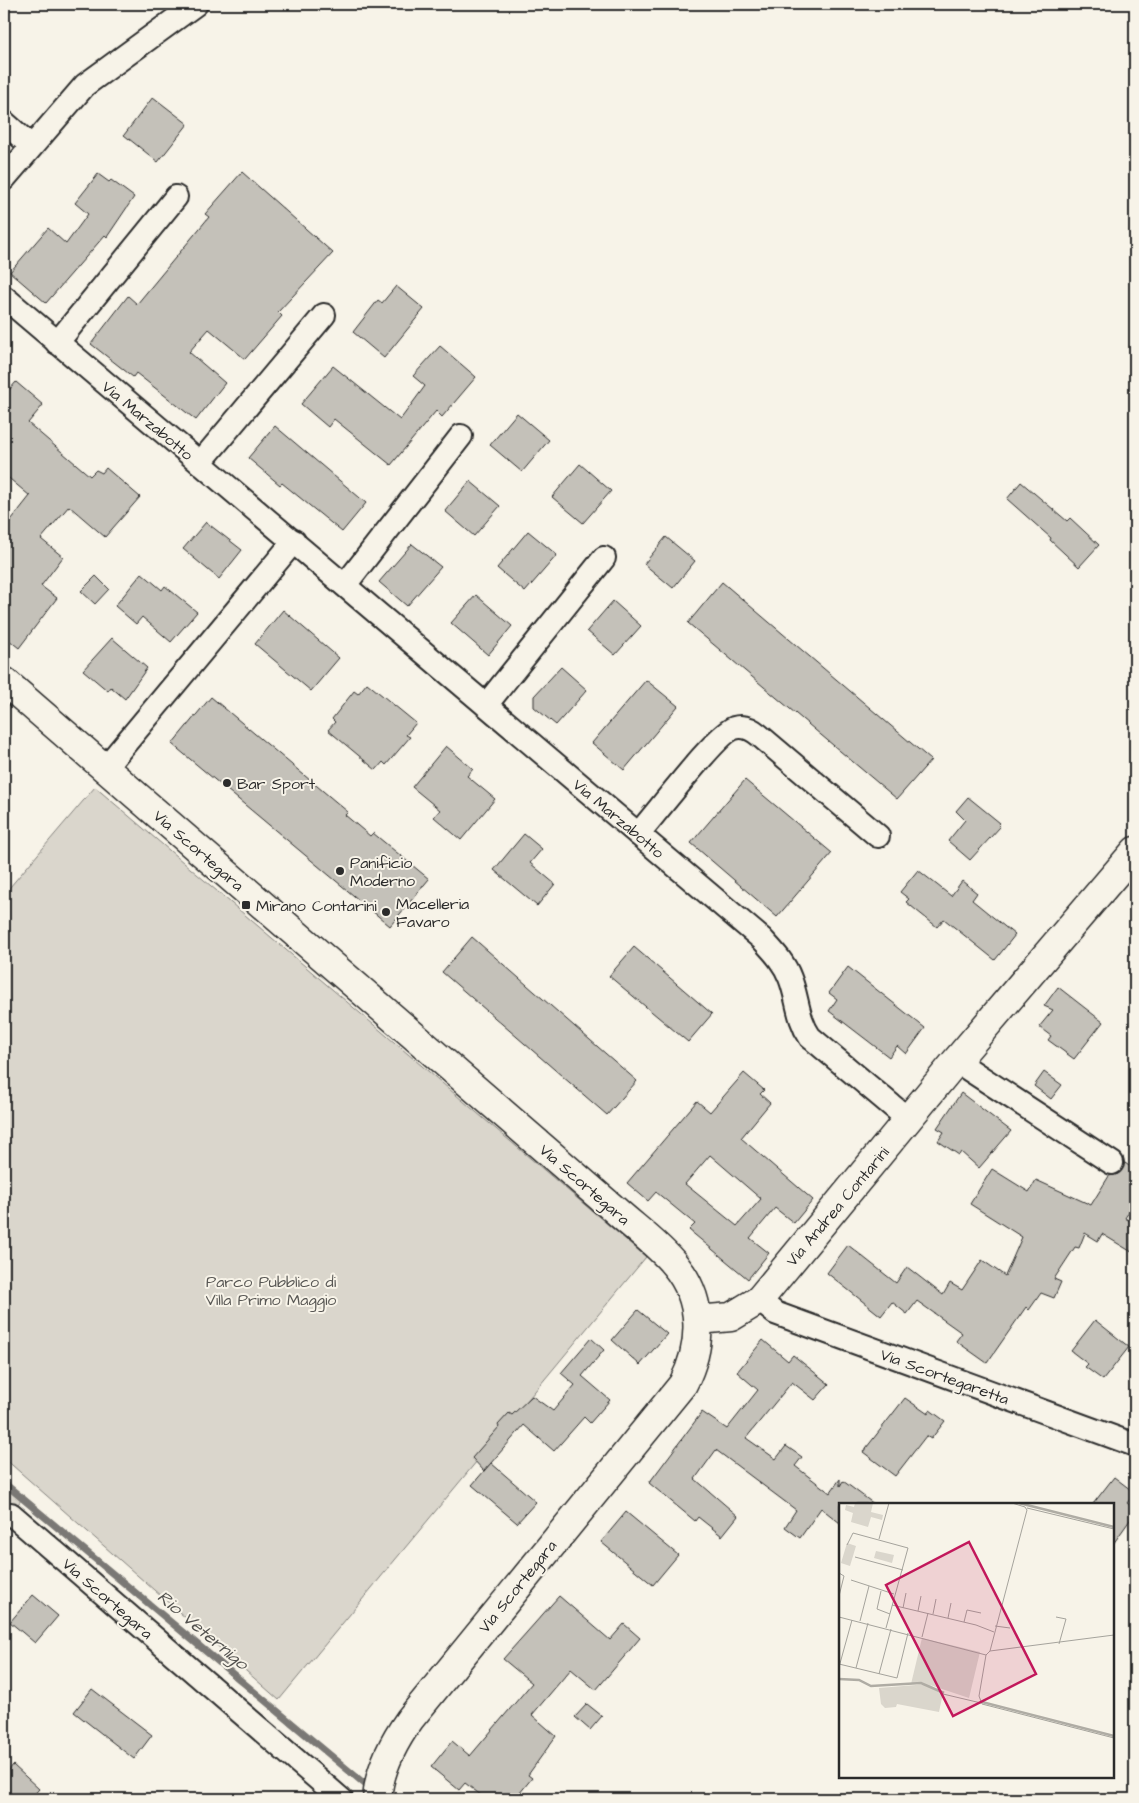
<svg xmlns="http://www.w3.org/2000/svg" width="1139" height="1803" font-family="'Architects Daughter',sans-serif">
<style>
.green{fill:#dad6cc;stroke:#82807c}
.lines{fill:none;stroke-linecap:round;stroke-linejoin:round}
.stream{stroke:#7a7874;stroke-width:7}
.building{fill:#c4c1b9;stroke:#2b2b2b;fill-rule:evenodd}
.minor-casing{stroke:#2b2b2b;stroke-width:26}
.tertiary-casing{stroke:#2b2b2b;stroke-width:31}
.minor{stroke:#f7f3e8;stroke-width:22}
.tertiary{stroke:#f7f3e8;stroke-width:28}
.poi-dot{fill:#2b2b2b;stroke:#f7f3e8;stroke-width:2}
.labels{text-anchor:middle;stroke-width:4;stroke-linejoin:round;paint-order:stroke}
.street-label{font-size:16px;fill:#2b2b2b;stroke:#f7f3e8}
.poi-label{font-size:16px;fill:#2b2b2b;stroke:#f7f3e8;text-anchor:start}
.park-label{font-size:16px;fill:#575653;stroke:#f7f3e8}
.water-label{font-size:18px;font-style:italic;fill:#53524f;stroke:#f7f3e8}
.inset-river{fill:none;stroke:#afaca4;stroke-width:2.5}
.inset-road{fill:none;stroke:#a5a39c;stroke-width:1}
.view{fill:#c2185b;fill-opacity:0.15;stroke:#c2185b;stroke-width:2.5}
.inset-edge{fill:none;stroke:#2b2b2b;stroke-width:2.5}
</style>
<rect width="100%" height="100%" fill="#f7f3e8"/>
<filter id="ink" filterUnits="userSpaceOnUse"><feTurbulence type="fractalNoise" baseFrequency=".02" numOctaves="2"/><feDisplacementMap in="SourceGraphic" scale="10" xChannelSelector="R" yChannelSelector="G"/><feConvolveMatrix kernelMatrix="1 2 1 2 8 2 1 2 1" color-interpolation-filters="sRGB"/></filter>
<g filter="url(#ink)">
<g class="green">
<polygon points="95,787 646,1257 279,1700 4,1458 4,894"/>
<polygon points="4,1483 22,1499 4,1522"/>
</g>
<g class="lines">
<polyline class="stream" points="4,1483 372,1790"/>
</g>
<g class="building">
<polygon points="153,97 188,124 158,162 124,135"/>
<polygon points="242,172 333,253 278,312 282,316 245,359 209,329 189,352 225,383 196,420 136,373 133,377 91,344 128,296 137,304 209,217 205,214"/>
<polygon points="98,174 109,182 111,180 134,197 107,237 105,235 46,303 10,272 48,228 66,244 88,214 75,203"/>
<polygon points="396,286 424,309 384,358 353,332 378,300 382,303"/>
<polygon points="440,346 476,377 442,417 436,411 391,465 334,419 328,427 301,404 333,366 400,420 425,386 413,376"/>
<polygon points="16,382 43,405 28,423 90,476 96,470 102,473 106,468 140,497 105,537 69,506 41,539 63,557 41,586 57,598 19,648 4,636 4,529 30,496 4,474 4,396"/>
<polygon points="517,413 549,440 522,472 490,445"/>
<polygon points="275,426 366,503 342,532 282,483 280,485 248,458"/>
<polygon points="580,464 611,491 583,523 552,497"/>
<polygon points="470,481 500,506 474,536 445,511"/>
<polygon points="1021,482 1067,521 1070,518 1099,545 1079,567 1050,540 1051,538 1007,499"/>
<polygon points="206,522 242,550 219,579 183,549"/>
<polygon points="528,531 557,555 525,592 497,568"/>
<polygon points="666,537 695,561 673,588 644,564"/>
<polygon points="412,544 441,567 407,606 379,582"/>
<polygon points="142,573 162,590 165,586 197,612 171,642 142,617 136,624 115,606"/>
<polygon points="96,576 109,589 95,604 81,591"/>
<polygon points="722,582 931,760 897,799 688,623"/>
<polygon points="476,595 512,626 488,655 451,623"/>
<polygon points="613,601 641,626 615,655 587,631"/>
<polygon points="283,610 339,658 311,691 255,644"/>
<polygon points="112,638 147,668 125,699 111,687 108,691 83,670"/>
<polygon points="561,667 587,690 556,725 534,707 534,696"/>
<polygon points="646,680 678,706 624,770 592,743"/>
<polygon points="367,683 416,723 406,735 410,737 386,765 383,762 376,770 328,730 335,722 332,719 354,691 358,694"/>
<polygon points="211,697 348,812 345,815 370,836 373,833 429,879 390,926 172,744"/>
<polygon points="446,746 473,769 467,776 495,799 461,840 434,817 440,810 412,787"/>
<polygon points="745,780 832,853 777,917 691,843"/>
<polygon points="968,797 1000,823 998,825 1000,827 970,860 948,841 965,820 956,811"/>
<polygon points="524,834 542,849 530,863 555,884 537,906 494,870"/>
<polygon points="918,870 951,896 962,881 977,893 972,900 1015,935 995,960 944,919 937,927 906,902 909,899 900,892"/>
<polygon points="472,937 637,1081 607,1115 442,972"/>
<polygon points="634,947 712,1014 688,1042 609,976"/>
<polygon points="848,967 925,1028 906,1054 897,1046 889,1057 829,1011 837,999 829,993"/>
<polygon points="1058,987 1103,1022 1074,1059 1048,1040 1051,1036 1039,1027 1053,1010 1044,1006"/>
<polygon points="1044,1072 1062,1085 1051,1099 1034,1086"/>
<path d="M744 1073 764 1090 760 1094 770 1103 741 1138 813 1200 794 1223 775 1208 750 1238 769 1253 748 1279 689 1230 695 1224 656 1192 648 1201 627 1183 697 1101 710 1112ZM710 1155 761 1199 737 1226 685 1184Z"/>
<polygon points="961,1093 1011,1131 979,1168 961,1152 959,1155 938,1141 944,1132 937,1128"/>
<polygon points="1125,1163 1135,1170 1135,1202 1125,1218 1135,1224 1135,1254 1102,1234 1098,1241 1085,1233 1079,1248 1075,1247 1054,1279 1061,1282 1054,1298 1041,1293 1029,1310 1026,1307 987,1363 956,1341 962,1333 917,1301 907,1314 892,1302 881,1316 827,1273 848,1245 896,1283 907,1267 943,1295 950,1283 962,1290 982,1260 1005,1276 1022,1237 970,1204 992,1169 1029,1192 1036,1180 1091,1205 1109,1176 1118,1174"/>
<polygon points="638,1310 667,1334 640,1365 612,1340"/>
<polygon points="1095,1320 1129,1347 1103,1380 1085,1367 1088,1364 1071,1351"/>
<polygon points="591,1338 604,1350 582,1376 610,1400 590,1423 584,1417 554,1451 524,1425 484,1471 472,1458 499,1427 498,1425 509,1413 512,1415 532,1396 553,1411 575,1385 561,1373"/>
<polygon points="763,1340 788,1361 793,1355 829,1384 815,1400 792,1382 746,1438 776,1459 786,1446 802,1457 795,1466 830,1493 840,1479 840,1486 843,1481 874,1504 840,1504 840,1523 821,1508 800,1538 785,1527 796,1510 716,1450 695,1479 738,1516 722,1536 698,1517 695,1521 649,1483 702,1412 727,1429 758,1390 737,1372"/>
<polygon points="905,1398 928,1414 930,1410 945,1421 931,1439 926,1436 895,1476 863,1452"/>
<polygon points="491,1463 536,1502 517,1523 472,1485"/>
<polygon points="1114,1477 1135,1493 1127,1503 1135,1509 1135,1513 1113,1544 1113,1504 1093,1504"/>
<polygon points="626,1512 678,1555 653,1585 601,1542"/>
<polygon points="33,1595 58,1616 35,1643 10,1622"/>
<polygon points="559,1596 610,1640 624,1624 640,1638 596,1690 571,1669 532,1715 556,1736 528,1775 532,1778 515,1799 486,1799 465,1783 459,1790 431,1767 452,1741 470,1756 532,1683 503,1659"/>
<polygon points="92,1689 152,1735 134,1759 74,1712"/>
<polygon points="587,1704 602,1716 590,1730 575,1717"/>
<polygon points="13,1765 39,1789 30,1799 4,1799 4,1776"/>
</g>
<g class="lines">
<g class="minor-casing">
<g id="minor">
<polyline points="4,122 31,146"/>
<polyline points="4,179 85,85 196,4"/>
<path d="M4 297 762 939C773 951 784 962 790 978 798 998 797 1018 810 1037L909 1120"/>
<polyline points="57,343 176,197"/>
<polyline points="200,463 324,315"/>
<polyline points="345,585 461,436"/>
<polyline points="486,705 604,558"/>
<polyline points="105,768 294,541"/>
<path d="M638 834C656 814 716 734 734 728 744 725 752 729 759 735L878 836"/>
<polyline points="956,1061 1112,1163"/>
<polyline points="759,1300 775,1313 1135,1445"/>
<polyline points="11,1514 341,1799"/>
</g>
</g>
<g class="tertiary-casing">
<g id="tertiary">
<path d="M4 681 615 1210C635 1228 659 1245 675 1265 704 1300 703 1345 683 1384L410 1719C393 1743 379 1769 377 1799"/>
<polyline points="698,1320 731,1317 759,1300 956,1061 1135,851"/>
</g>
</g>
<use href="#minor" class="minor"/>
<use href="#tertiary" class="tertiary"/>
</g>
</g>
<g class="poi-dot">
<circle cx="227" cy="783" r="5"/>
<circle cx="340" cy="871" r="5"/>
<rect x="241" y="900" width="10" height="10" rx="2.5"/>
<circle cx="386" cy="912" r="5"/>
</g>
<g class="labels">
<g class="street-label">
<text transform="translate(148 420) rotate(40)" y="6">Via Marzabotto</text>
<text transform="translate(619 818) rotate(40)" y="6">Via Marzabotto</text>
<text transform="translate(199 850) rotate(41)" y="6">Via Scortegara</text>
<text transform="translate(585 1184) rotate(41)" y="6">Via Scortegara</text>
<text transform="translate(837 1206) rotate(-50)" y="6">Via Andrea Contarini</text>
<text transform="translate(945 1376) rotate(20)" y="6">Via Scortegaretta</text>
<text transform="translate(517 1586) rotate(-51)" y="6">Via Scortegara</text>
<text transform="translate(108 1598) rotate(41)" y="6">Via Scortegara</text>
</g>
<g class="poi-label">
<text x="237" y="789">Bar Sport</text>
<text x="350" y="868">Panificio<tspan x="350" dy="18">Moderno</tspan></text>
<text x="396" y="909">Macelleria<tspan x="396" dy="18">Favaro</tspan></text>
<text x="256" y="911">Mirano Contarini</text>
</g>
<g class="park-label">
<text x="271" y="1287">Parco Pubblico di<tspan x="271" dy="18">Villa Primo Maggio</tspan></text>
</g>
<g class="water-label">
<text transform="translate(203 1630) rotate(40)" y="6">Rio Veternigo</text>
</g>
</g>
<g transform="translate(839 1503)">
<rect width="275" height="275" fill="#f7f3e8"/>
<path d="M16 0H34L32 9 44 12 43 17 32 14 29 24 12 19 14 10 6 7 7 2 15 4ZM8 40 17 43 11 63 2 60ZM37 48 55 52 53 60 35 55ZM83 135 141 149 130 195 91 182 104 190 100 209 58 201 57 204 46 205 42 201 40 185 89 181H72Z" fill="#dad6cc"/>
<path class="inset-river" d="M180 0 275 24M0 176 20 177 32 183 82 180 105 190M143 199 275 233"/>
<path class="inset-road" d="M188 5 275 26M40 36 50 0M8 42 14 30 69 45 47 125M16 54 64 67M0 70 5 73 0 93M12 77 55 91M42 88 38 106 51 111M53 102 137 122 155 129M64 105 67 90M79 108 82 93M94 111 97 96M0 114 147 152M217 114 227 116 220 141M109 115 112 100M21 118 30 83M125 119 128 107 142 110M156 123 171 125M83 134 89 110M151 148 275 132M147 152 140 193 143 201 275 235M147 152 151 148 188 7 186 4 173 0M0 161 58 175 69 130M0 164 13 117M17 165 29 120M40 171 52 126M104 191 142 200"/>
<path class="view" d="M130 39 197 171 114 213 47 82Z"/>
<rect width="275" height="275" class="inset-edge"/>
</g>
<rect width="1139" height="1803" fill="none" stroke="#f7f3e8" stroke-width="20"/>
<rect x="10" y="10" width="1119" height="1783" fill="none" stroke="#2b2b2b" stroke-width="2" filter="url(#ink)"/>
</svg>
